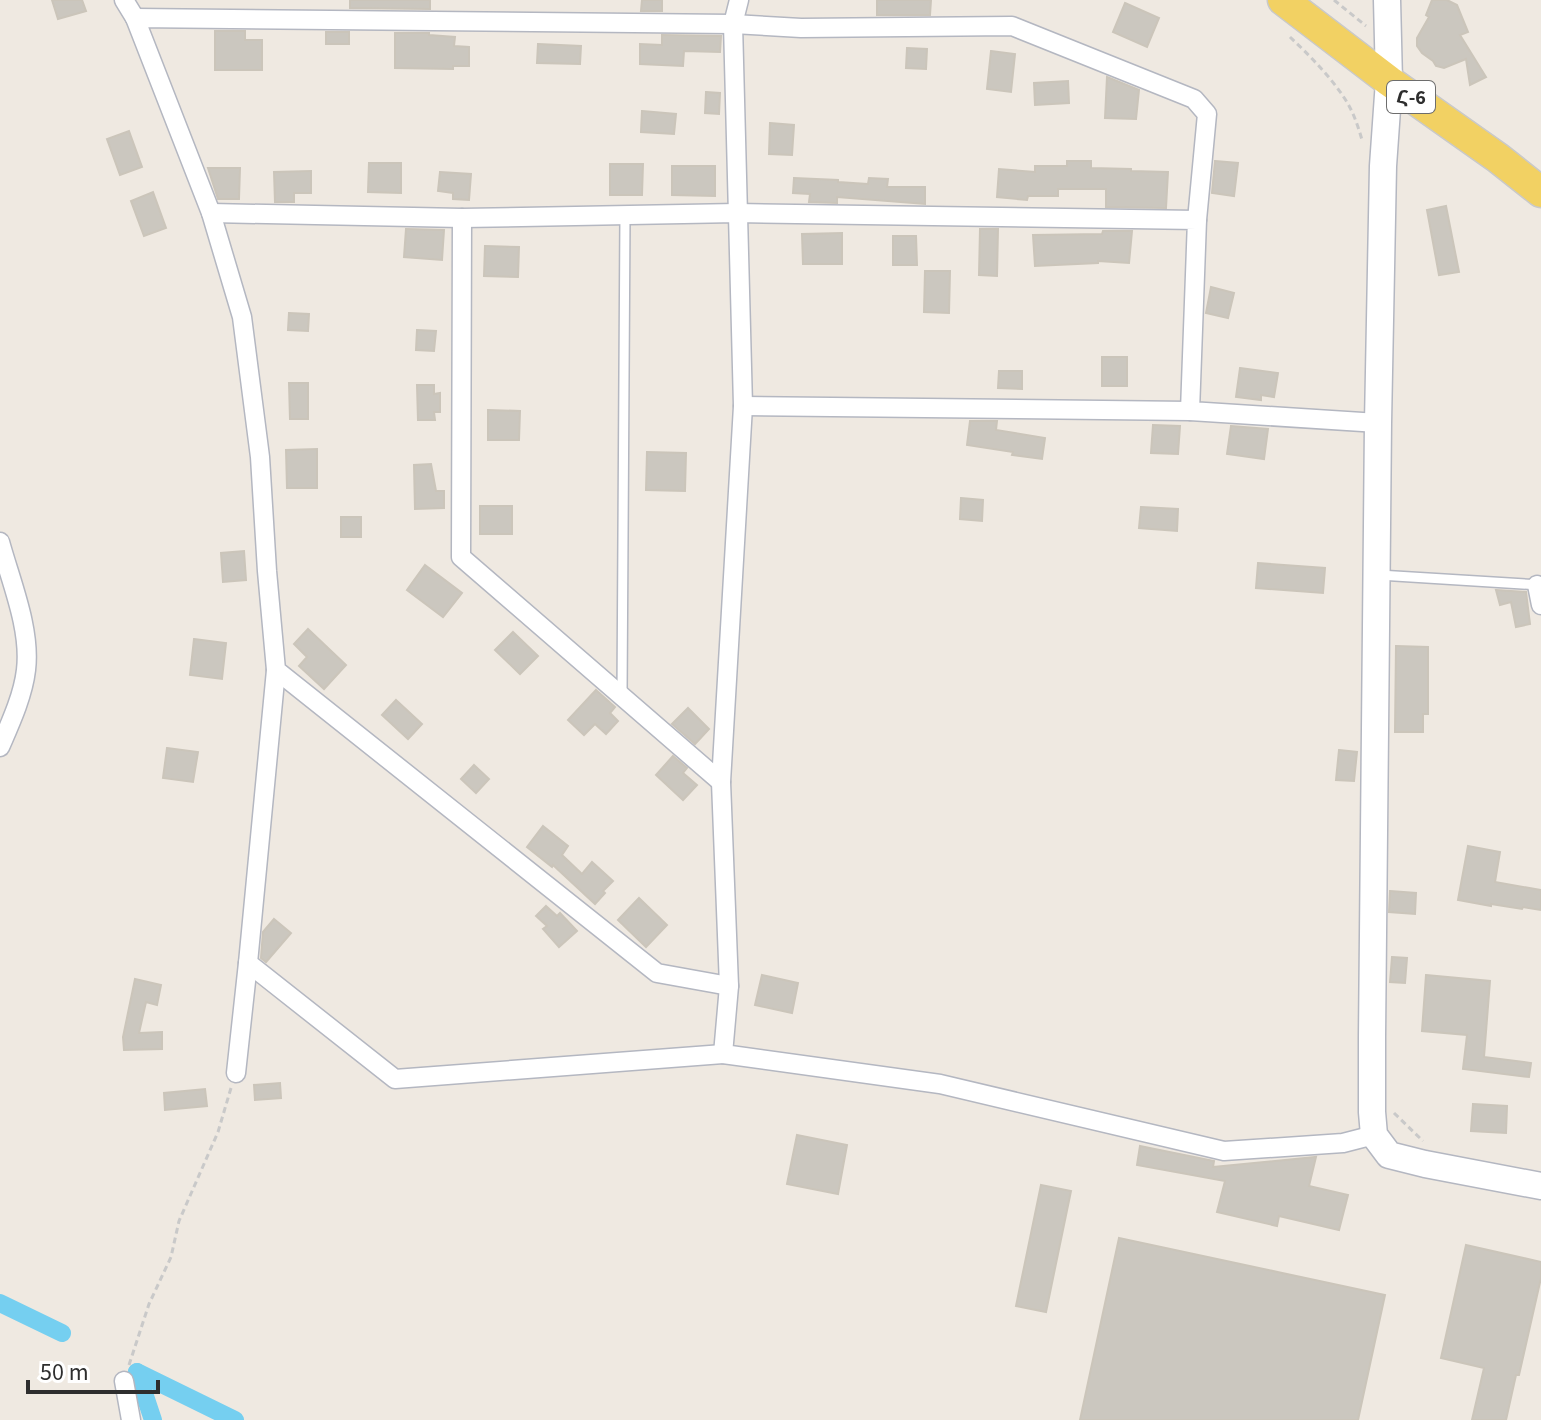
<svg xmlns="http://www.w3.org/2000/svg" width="1541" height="1420" font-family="'Source Sans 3','Noto Sans Armenian',sans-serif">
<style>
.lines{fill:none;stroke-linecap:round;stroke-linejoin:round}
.canal{stroke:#75cff0;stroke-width:18}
.building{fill:#cbc7bf;stroke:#cbc5ba;stroke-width:2}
.lane-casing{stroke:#b4b7c1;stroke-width:12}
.street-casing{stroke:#b4b7c1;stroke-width:21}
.secondary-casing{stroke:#b4b7c1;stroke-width:29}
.primary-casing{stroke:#c9c9c9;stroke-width:33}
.path{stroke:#c9c9c9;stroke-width:3;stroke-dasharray:6 4;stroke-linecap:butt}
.lane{stroke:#fff;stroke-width:9}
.street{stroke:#fff;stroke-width:18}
.secondary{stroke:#fff;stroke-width:26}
.primary{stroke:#f2d163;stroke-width:30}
.labels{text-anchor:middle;stroke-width:6;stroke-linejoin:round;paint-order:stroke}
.shield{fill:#fff;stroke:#6d6d6d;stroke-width:2}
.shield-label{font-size:20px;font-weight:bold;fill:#2e2e2e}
</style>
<rect width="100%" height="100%" fill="#efe9e1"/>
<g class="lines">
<g class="canal">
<polyline points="0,1303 62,1333"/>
<polyline points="137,1372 235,1420"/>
<polyline points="137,1372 153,1420"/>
</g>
</g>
<g class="building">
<polygon points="52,0 82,0 86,11 58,19"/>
<polygon points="350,0 430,0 430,9 350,8"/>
<polygon points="642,0 662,0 662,11 641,11"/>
<polygon points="877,0 931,0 930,15 877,15"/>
<polygon points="1432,0 1447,0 1457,5 1468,32 1460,35 1486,77 1470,85 1466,59 1444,68 1436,66 1433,61 1422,53 1417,46 1417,38 1429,17 1426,15"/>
<polygon points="1125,3 1159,18 1147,47 1113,32"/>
<polygon points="215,31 245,31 245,40 262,40 262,70 215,70"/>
<rect x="326" y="32" width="23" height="12"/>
<polygon points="395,33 429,33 429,35 455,37 454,46 469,47 469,66 453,66 453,69 395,68"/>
<polygon points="662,35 721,36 720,52 684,51 683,66 640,64 640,44 662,45"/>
<polygon points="538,44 581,46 580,64 537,63"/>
<polygon points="907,48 927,49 926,69 906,68"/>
<polygon points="991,51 1015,54 1011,92 987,89"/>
<polygon points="1107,77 1139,90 1136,119 1105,118"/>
<polygon points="1068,81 1069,103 1035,105 1034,83"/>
<polygon points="706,92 720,93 719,114 705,113"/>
<polygon points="642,111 676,114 674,134 641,132"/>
<polygon points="770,123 794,125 792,155 769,154"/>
<polygon points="129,131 142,167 120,175 107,139"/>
<polygon points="1067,161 1091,161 1091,168 1131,169 1131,171 1168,172 1166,208 1106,207 1106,189 1058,189 1058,196 1028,196 1027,200 997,197 999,169 1035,172 1035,166 1067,166"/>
<polygon points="1215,161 1238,163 1234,196 1212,193"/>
<polygon points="369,163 401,163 401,193 368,192"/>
<polygon points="610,164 643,164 642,195 610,195"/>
<polygon points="672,166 715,166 715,196 672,195"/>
<polygon points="208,168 240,168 239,199 218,199"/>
<polygon points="311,171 311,193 294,193 294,202 275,202 274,172"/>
<polygon points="440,172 471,174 469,200 453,199 453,193 438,191"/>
<polygon points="794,178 838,180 838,182 868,184 869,178 888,179 887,187 925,187 925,204 837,197 837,203 809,202 810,194 793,193"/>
<polygon points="153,192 166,228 144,236 131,201"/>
<polygon points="1446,206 1459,272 1439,275 1427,210"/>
<polygon points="406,229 444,230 442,260 404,257"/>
<polygon points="980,229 998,229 997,276 979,275"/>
<polygon points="1103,231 1132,231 1129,263 1098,261 1098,263 1035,266 1033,235 1102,234"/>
<polygon points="842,233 842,264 803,264 802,234"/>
<polygon points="893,236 916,236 917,265 893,265"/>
<polygon points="485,246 519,247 518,277 484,276"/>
<polygon points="925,271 950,271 949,313 924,312"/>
<polygon points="1211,287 1234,293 1228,318 1206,313"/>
<polygon points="289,313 309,314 308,331 288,330"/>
<polygon points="417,330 436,331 434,351 416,350"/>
<rect x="1102" y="357" width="25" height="29"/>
<polygon points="1240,368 1278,373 1274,397 1261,395 1261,400 1236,397"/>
<polygon points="999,371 1022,371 1022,389 998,388"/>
<polygon points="289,383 308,383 308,419 290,419"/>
<polygon points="417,385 434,385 434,394 440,393 440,412 434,412 435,420 418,420"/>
<polygon points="488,410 520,411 519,440 488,440"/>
<polygon points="970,421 997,421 996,430 1045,438 1042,459 1012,455 1013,452 967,445"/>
<polygon points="1153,425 1180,426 1178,454 1151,453"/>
<polygon points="1231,426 1268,429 1264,459 1227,454"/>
<polygon points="317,449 317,488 287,488 286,450"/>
<polygon points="647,452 686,453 685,491 646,490"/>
<polygon points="431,464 436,491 444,491 444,508 415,509 414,465"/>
<polygon points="961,498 983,500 982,521 960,519"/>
<rect x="480" y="506" width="32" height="28"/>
<polygon points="1141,507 1178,509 1177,531 1139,528"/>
<rect x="341" y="517" width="20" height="20"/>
<polygon points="244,551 246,580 223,582 221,553"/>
<polygon points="1258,563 1325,568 1323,593 1256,588"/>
<polygon points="425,565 462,593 443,617 407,590"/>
<polygon points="1496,590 1526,592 1530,624 1516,627 1511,602 1500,605"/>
<polygon points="308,629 346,665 324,689 299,666 307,657 294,644"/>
<polygon points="513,632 538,656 520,674 495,650"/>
<polygon points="194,639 226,643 222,679 190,675"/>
<polygon points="1396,646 1428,647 1428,714 1423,714 1423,732 1395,732"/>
<polygon points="596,690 615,707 610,713 618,721 606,734 595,724 584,735 568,720"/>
<polygon points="396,700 422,724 408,739 382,715"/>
<polygon points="688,708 709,729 695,744 672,724"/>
<polygon points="167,748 198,752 193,782 163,778"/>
<polygon points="1339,750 1357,752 1354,781 1336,780"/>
<polygon points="673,756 687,768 683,773 697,785 683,800 656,775"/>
<polygon points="474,765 489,779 476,793 461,779"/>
<polygon points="543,826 568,846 562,855 582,874 592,862 613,881 603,891 605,893 595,904 553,865 552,867 527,847"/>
<polygon points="1468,846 1500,852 1495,882 1541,890 1541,910 1523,907 1522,909 1491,904 1491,906 1458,900"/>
<polygon points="1390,891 1416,893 1415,914 1389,912"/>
<polygon points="639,898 667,925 646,947 618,920"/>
<polygon points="546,906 557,916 560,913 577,931 559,947 543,929 547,926 536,916"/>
<polygon points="274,919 291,933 266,962 261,958 263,932"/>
<polygon points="1392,957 1407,958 1405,983 1390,982"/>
<polygon points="762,975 798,983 792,1013 755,1005"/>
<polygon points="1426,975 1490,981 1484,1057 1531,1063 1529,1077 1463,1069 1467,1035 1422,1031"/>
<polygon points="135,979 161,985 157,1005 146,1002 139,1033 162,1032 162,1049 124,1050 123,1037"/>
<polygon points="280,1083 281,1098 255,1100 254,1085"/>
<polygon points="205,1089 207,1106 165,1110 164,1093"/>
<polygon points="1473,1104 1507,1106 1506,1133 1471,1131"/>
<polygon points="797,1135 847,1145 838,1194 787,1184"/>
<polygon points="1140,1146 1214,1161 1213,1167 1316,1157 1309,1186 1348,1195 1339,1230 1279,1216 1277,1226 1217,1212 1225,1181 1137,1165"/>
<polygon points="1041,1185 1071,1191 1046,1312 1016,1306"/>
<polygon points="1119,1238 1385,1295 1358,1420 1080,1420"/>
<polygon points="1466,1245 1541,1262 1541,1278 1519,1375 1516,1375 1506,1420 1472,1420 1484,1368 1441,1358"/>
</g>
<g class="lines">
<g class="lane-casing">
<g id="lane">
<polyline points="1379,575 1540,585"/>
<polyline points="622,696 625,215"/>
</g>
</g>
<g class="street-casing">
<g id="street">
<polyline points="124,0 135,18"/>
<polyline points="739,0 733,24 743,406 721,782 729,986 723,1054 940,1084 1224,1151 1343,1143 1374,1135"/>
<polyline points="211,213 462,218 737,213 1197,220 1190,411 1378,423"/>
<polyline points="462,218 461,557 721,782"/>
<polyline points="743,406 1190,411"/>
<path d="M0 542C11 582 31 629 26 670 23 696 10 724 0 747"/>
<polyline points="1537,585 1541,605"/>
<polyline points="276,670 248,963 395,1079 723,1054"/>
<polyline points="729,986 657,973 276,670 267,571 260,457 242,317 211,213 135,18 733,24 801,28 1012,26 1194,99 1207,114 1197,220"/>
<polyline points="236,1073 248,963"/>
<polyline points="124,1381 131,1420"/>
</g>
</g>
<g class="secondary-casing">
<polyline id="secondary" points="1387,0 1389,81 1383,166 1378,423 1372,1037 1372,1112 1374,1135 1389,1155 1425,1164 1541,1186"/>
</g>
<g class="primary-casing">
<polyline id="primary" points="1283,0 1389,81 1498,158 1541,192"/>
</g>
<g class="path">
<polyline points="1334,0 1366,26"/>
<path d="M1290 37C1309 55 1330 76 1345 99 1353 111 1358 126 1362 140"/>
<polyline points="1394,1113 1423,1141"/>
<polyline points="129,1365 149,1304 171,1257 179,1221 218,1132 231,1088"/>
</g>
<use href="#lane" class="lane"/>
<use href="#street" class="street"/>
<use href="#secondary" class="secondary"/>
<use href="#primary" class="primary"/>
</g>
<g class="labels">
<rect class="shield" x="1387" y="81" width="48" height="32" rx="6"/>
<g class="shield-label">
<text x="1411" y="104">Հ-6</text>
</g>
</g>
<path d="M28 1380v12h130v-12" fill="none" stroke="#2e2e2e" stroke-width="4"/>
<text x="40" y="1380" font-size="24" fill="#2e2e2e" stroke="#ffffff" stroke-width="6" paint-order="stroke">50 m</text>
</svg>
